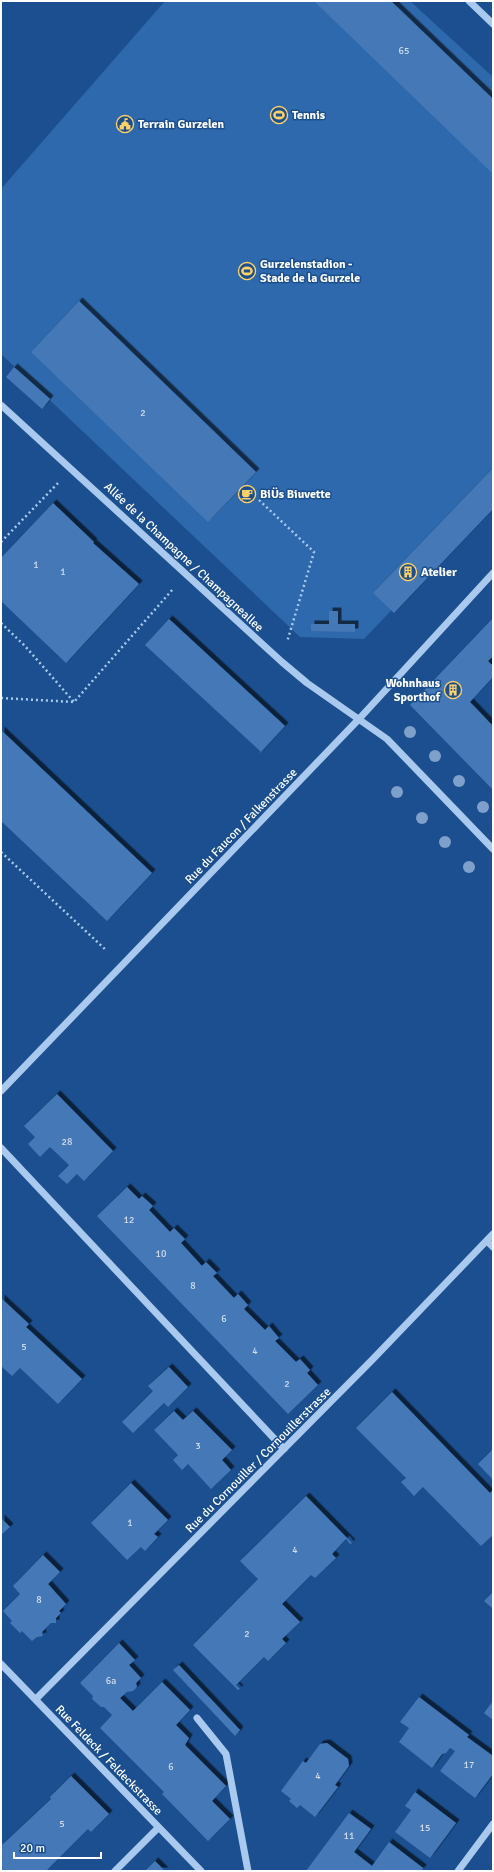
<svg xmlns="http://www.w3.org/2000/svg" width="494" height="1872" font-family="Signika,sans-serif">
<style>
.green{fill:#2e69ad}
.building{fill:#4478b7;filter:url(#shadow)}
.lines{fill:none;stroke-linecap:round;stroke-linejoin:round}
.path{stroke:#a9c9ee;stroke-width:2.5;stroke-dasharray:2 3;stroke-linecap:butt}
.minor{stroke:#a9c9ee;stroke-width:7}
.tree{fill:#7ea0ca}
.labels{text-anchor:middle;stroke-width:3;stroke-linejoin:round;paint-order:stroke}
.number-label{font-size:10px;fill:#d0dded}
.poi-label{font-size:12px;font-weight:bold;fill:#fff;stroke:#1b4f8f;text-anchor:start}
.street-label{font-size:12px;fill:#fff;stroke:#1b4f8f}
</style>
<defs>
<filter id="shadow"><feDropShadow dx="3.5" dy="-3.5" stdDeviation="0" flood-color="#0009"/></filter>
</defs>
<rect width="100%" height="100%" fill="#1b4f8f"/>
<polygon class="green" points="165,1 410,1 493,77 493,504 364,639 300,637 1,354 1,189"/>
<g class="building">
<polygon points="314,1 391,1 493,99 493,174"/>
<polygon points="79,301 256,472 208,522 31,352"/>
<polygon points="14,367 50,399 42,409 6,377"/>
<polygon points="493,468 493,509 394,613 373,593"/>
<polygon points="53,503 94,542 93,543 139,584 66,663 1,601 1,558"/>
<polygon points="329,611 338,611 338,624 355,624 355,632 311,631 311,624 329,624"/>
<polygon points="493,618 493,656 488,661 493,666 493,677 470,702 493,726 493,790 410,705"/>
<polygon points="169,619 285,726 260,753 260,751 145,645"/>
<polygon points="1,730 152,873 107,921 1,821"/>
<polygon points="57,1094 113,1151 84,1181 77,1174 67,1184 58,1176 69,1165 50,1147 40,1157 28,1144 35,1137 24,1126"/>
<polygon points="127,1187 139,1199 142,1196 153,1206 149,1210 170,1232 174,1228 185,1239 181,1243 202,1266 206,1262 217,1273 213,1276 234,1298 238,1294 248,1305 244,1309 265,1330 269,1326 279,1338 275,1341 296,1362 300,1359 310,1370 307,1373 318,1385 288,1414 97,1216"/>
<polygon points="1,1298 29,1324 26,1327 82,1379 58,1404 20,1368 12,1376 1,1366"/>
<polygon points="169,1367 188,1387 168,1407 164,1403 133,1433 122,1422 153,1391 148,1386"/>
<polygon points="392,1392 490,1493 493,1490 493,1535 481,1546 423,1487 414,1496 401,1482 406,1478 356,1428"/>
<polygon points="174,1411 183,1420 193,1411 232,1450 222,1460 231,1470 211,1489 188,1464 182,1470 173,1460 178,1455 154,1430"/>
<polygon points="493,1449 493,1480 478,1464"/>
<polygon points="131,1483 168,1520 154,1534 158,1537 145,1551 141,1547 127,1560 91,1523"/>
<polygon points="306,1496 352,1543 350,1544 346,1539 332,1554 336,1558 315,1578 311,1575 282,1604 300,1622 282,1639 286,1643 268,1661 264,1657 236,1685 240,1689 238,1690 193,1645 258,1579 240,1561"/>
<polygon points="1,1518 10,1527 1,1535"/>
<polygon points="43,1555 60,1572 48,1584 66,1604 59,1611 61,1613 56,1618 56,1623 51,1623 42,1632 43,1636 37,1637 32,1641 22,1631 20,1633 10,1623 12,1621 3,1611 20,1594 13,1586"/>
<polygon points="493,1592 493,1609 484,1601"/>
<polygon points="119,1643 135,1660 129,1665 141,1678 136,1683 137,1687 133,1691 127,1692 120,1698 133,1711 162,1682 190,1710 176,1725 189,1738 185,1745 226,1786 212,1801 230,1819 208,1841 162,1794 164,1792 100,1728 112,1715 104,1707 101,1707 92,1699 93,1696 80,1683"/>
<polygon points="179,1665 240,1730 235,1736 173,1670"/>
<polygon points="419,1697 469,1735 467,1737 493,1756 493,1774 475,1798 440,1771 455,1751 450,1748 446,1753 442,1754 432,1768 399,1742 409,1728 400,1722"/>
<polygon points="493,1701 493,1720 484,1713"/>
<polygon points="327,1743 348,1759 349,1766 335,1785 338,1787 315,1817 300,1805 297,1808 289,1801 291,1799 281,1791 303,1761 306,1763 320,1744"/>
<polygon points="71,1776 109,1814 91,1832 88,1829 46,1871 1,1871 1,1846 51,1799 50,1797"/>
<polygon points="415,1792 456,1823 430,1858 395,1832 411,1810 405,1806"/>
<polygon points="349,1813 371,1829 354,1852 372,1866 389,1842 423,1868 421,1871 306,1871"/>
<polygon points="155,1861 165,1871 145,1871"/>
</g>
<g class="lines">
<g class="path">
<polyline points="259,500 314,552 287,642"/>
<polyline points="1,542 59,482"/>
<polyline points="1,623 25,646 74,702"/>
<polyline points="1,698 74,702 173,589"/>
<polyline points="1,852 107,951"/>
</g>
<g class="minor">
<polyline points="469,1 493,24"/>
<polyline points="1,405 282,662 307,683 387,739 493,849"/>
<polyline points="1,1091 359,719 493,573"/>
<polyline points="1,1148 284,1449"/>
<polyline points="487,1241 493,1247"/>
<polyline points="1,1664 201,1871"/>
<polyline points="36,1699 373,1359 493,1234"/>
<polyline points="197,1718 226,1754 248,1871"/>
<polyline points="115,1871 158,1828"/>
<polyline points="458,1871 493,1824"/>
</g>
</g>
<g class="tree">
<circle cx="410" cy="732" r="6"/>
<circle cx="435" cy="756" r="6"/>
<circle cx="459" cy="781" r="6"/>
<circle cx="397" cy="792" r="6"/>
<circle cx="483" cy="807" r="6"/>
<circle cx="422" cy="818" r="6"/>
<circle cx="445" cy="842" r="6"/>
<circle cx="469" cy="867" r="6"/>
</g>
<defs>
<g id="stadium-ring" transform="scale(0.9)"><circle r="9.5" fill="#1b4f8f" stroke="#ffd166" stroke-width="1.5"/><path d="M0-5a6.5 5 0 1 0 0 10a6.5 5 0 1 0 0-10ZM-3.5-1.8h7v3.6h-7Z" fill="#ffd166"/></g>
<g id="civic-ring" transform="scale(0.9)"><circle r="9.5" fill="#1b4f8f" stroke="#ffd166" stroke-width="1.5"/><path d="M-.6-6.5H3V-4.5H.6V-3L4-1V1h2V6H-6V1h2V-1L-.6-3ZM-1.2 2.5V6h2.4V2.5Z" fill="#ffd166"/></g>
<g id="cafe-ring" transform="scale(0.9)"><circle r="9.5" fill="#1b4f8f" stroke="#ffd166" stroke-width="1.5"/><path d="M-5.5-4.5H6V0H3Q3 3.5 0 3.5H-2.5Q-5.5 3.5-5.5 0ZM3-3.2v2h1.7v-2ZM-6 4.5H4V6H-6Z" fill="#ffd166"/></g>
<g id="building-ring" transform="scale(0.9)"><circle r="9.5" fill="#1b4f8f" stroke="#ffd166" stroke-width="1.5"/><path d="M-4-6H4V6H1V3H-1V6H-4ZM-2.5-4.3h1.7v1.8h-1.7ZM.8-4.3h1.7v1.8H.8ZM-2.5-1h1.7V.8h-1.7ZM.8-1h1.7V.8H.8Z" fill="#ffd166"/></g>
</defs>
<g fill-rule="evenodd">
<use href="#stadium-ring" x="279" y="115"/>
<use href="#civic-ring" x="125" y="124"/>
<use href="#stadium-ring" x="247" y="271"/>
<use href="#cafe-ring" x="247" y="494"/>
<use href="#building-ring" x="408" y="572"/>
<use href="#building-ring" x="453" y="690"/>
</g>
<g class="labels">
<g class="number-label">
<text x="404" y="54">65</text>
<text x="143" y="416">2</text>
<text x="36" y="568">1</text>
<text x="63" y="575">1</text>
<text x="67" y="1145">28</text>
<text x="129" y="1223">12</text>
<text x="161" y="1257">10</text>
<text x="193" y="1289">8</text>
<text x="224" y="1322">6</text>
<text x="24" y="1350">5</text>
<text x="255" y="1354">4</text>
<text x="287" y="1387">2</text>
<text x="198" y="1449">3</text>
<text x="130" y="1526">1</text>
<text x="295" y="1553">4</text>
<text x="39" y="1603">8</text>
<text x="247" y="1637">2</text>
<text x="111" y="1684">6a</text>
<text x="469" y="1768">17</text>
<text x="171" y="1770">6</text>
<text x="318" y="1779">4</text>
<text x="62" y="1827">5</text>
<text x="425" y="1831">15</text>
<text x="349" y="1839">11</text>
</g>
<g class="poi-label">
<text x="292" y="119">Tennis</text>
<text x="138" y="128">Terrain Gurzelen</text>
<text x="260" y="268">Gurzelenstadion -<tspan x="260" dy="14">Stade de la Gurzele</tspan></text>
<text x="260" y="498">BiÜs Biuvette</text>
<text x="421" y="576">Atelier</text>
<text x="440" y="687" text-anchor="end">Wohnhaus<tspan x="440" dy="14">Sporthof</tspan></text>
</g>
<g class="street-label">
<text transform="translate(184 557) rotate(43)" y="4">Allée de la Champagne / Champagneallee</text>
<text transform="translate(241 826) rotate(-46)" y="4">Rue du Faucon / Falkenstrasse</text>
<text transform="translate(258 1460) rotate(-45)" y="4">Rue du Cornouiller / Cornouillerstrasse</text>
<text transform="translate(109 1760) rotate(46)" y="4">Rue Feldeck / Feldeckstrasse</text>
</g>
</g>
<rect width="494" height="1872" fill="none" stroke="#ffffff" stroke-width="4"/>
<path d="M14 1852v6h87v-6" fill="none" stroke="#ffffff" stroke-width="2"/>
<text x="20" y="1852" font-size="12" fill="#ffffff" stroke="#1b4f8f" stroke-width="3" paint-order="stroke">20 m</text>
</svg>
